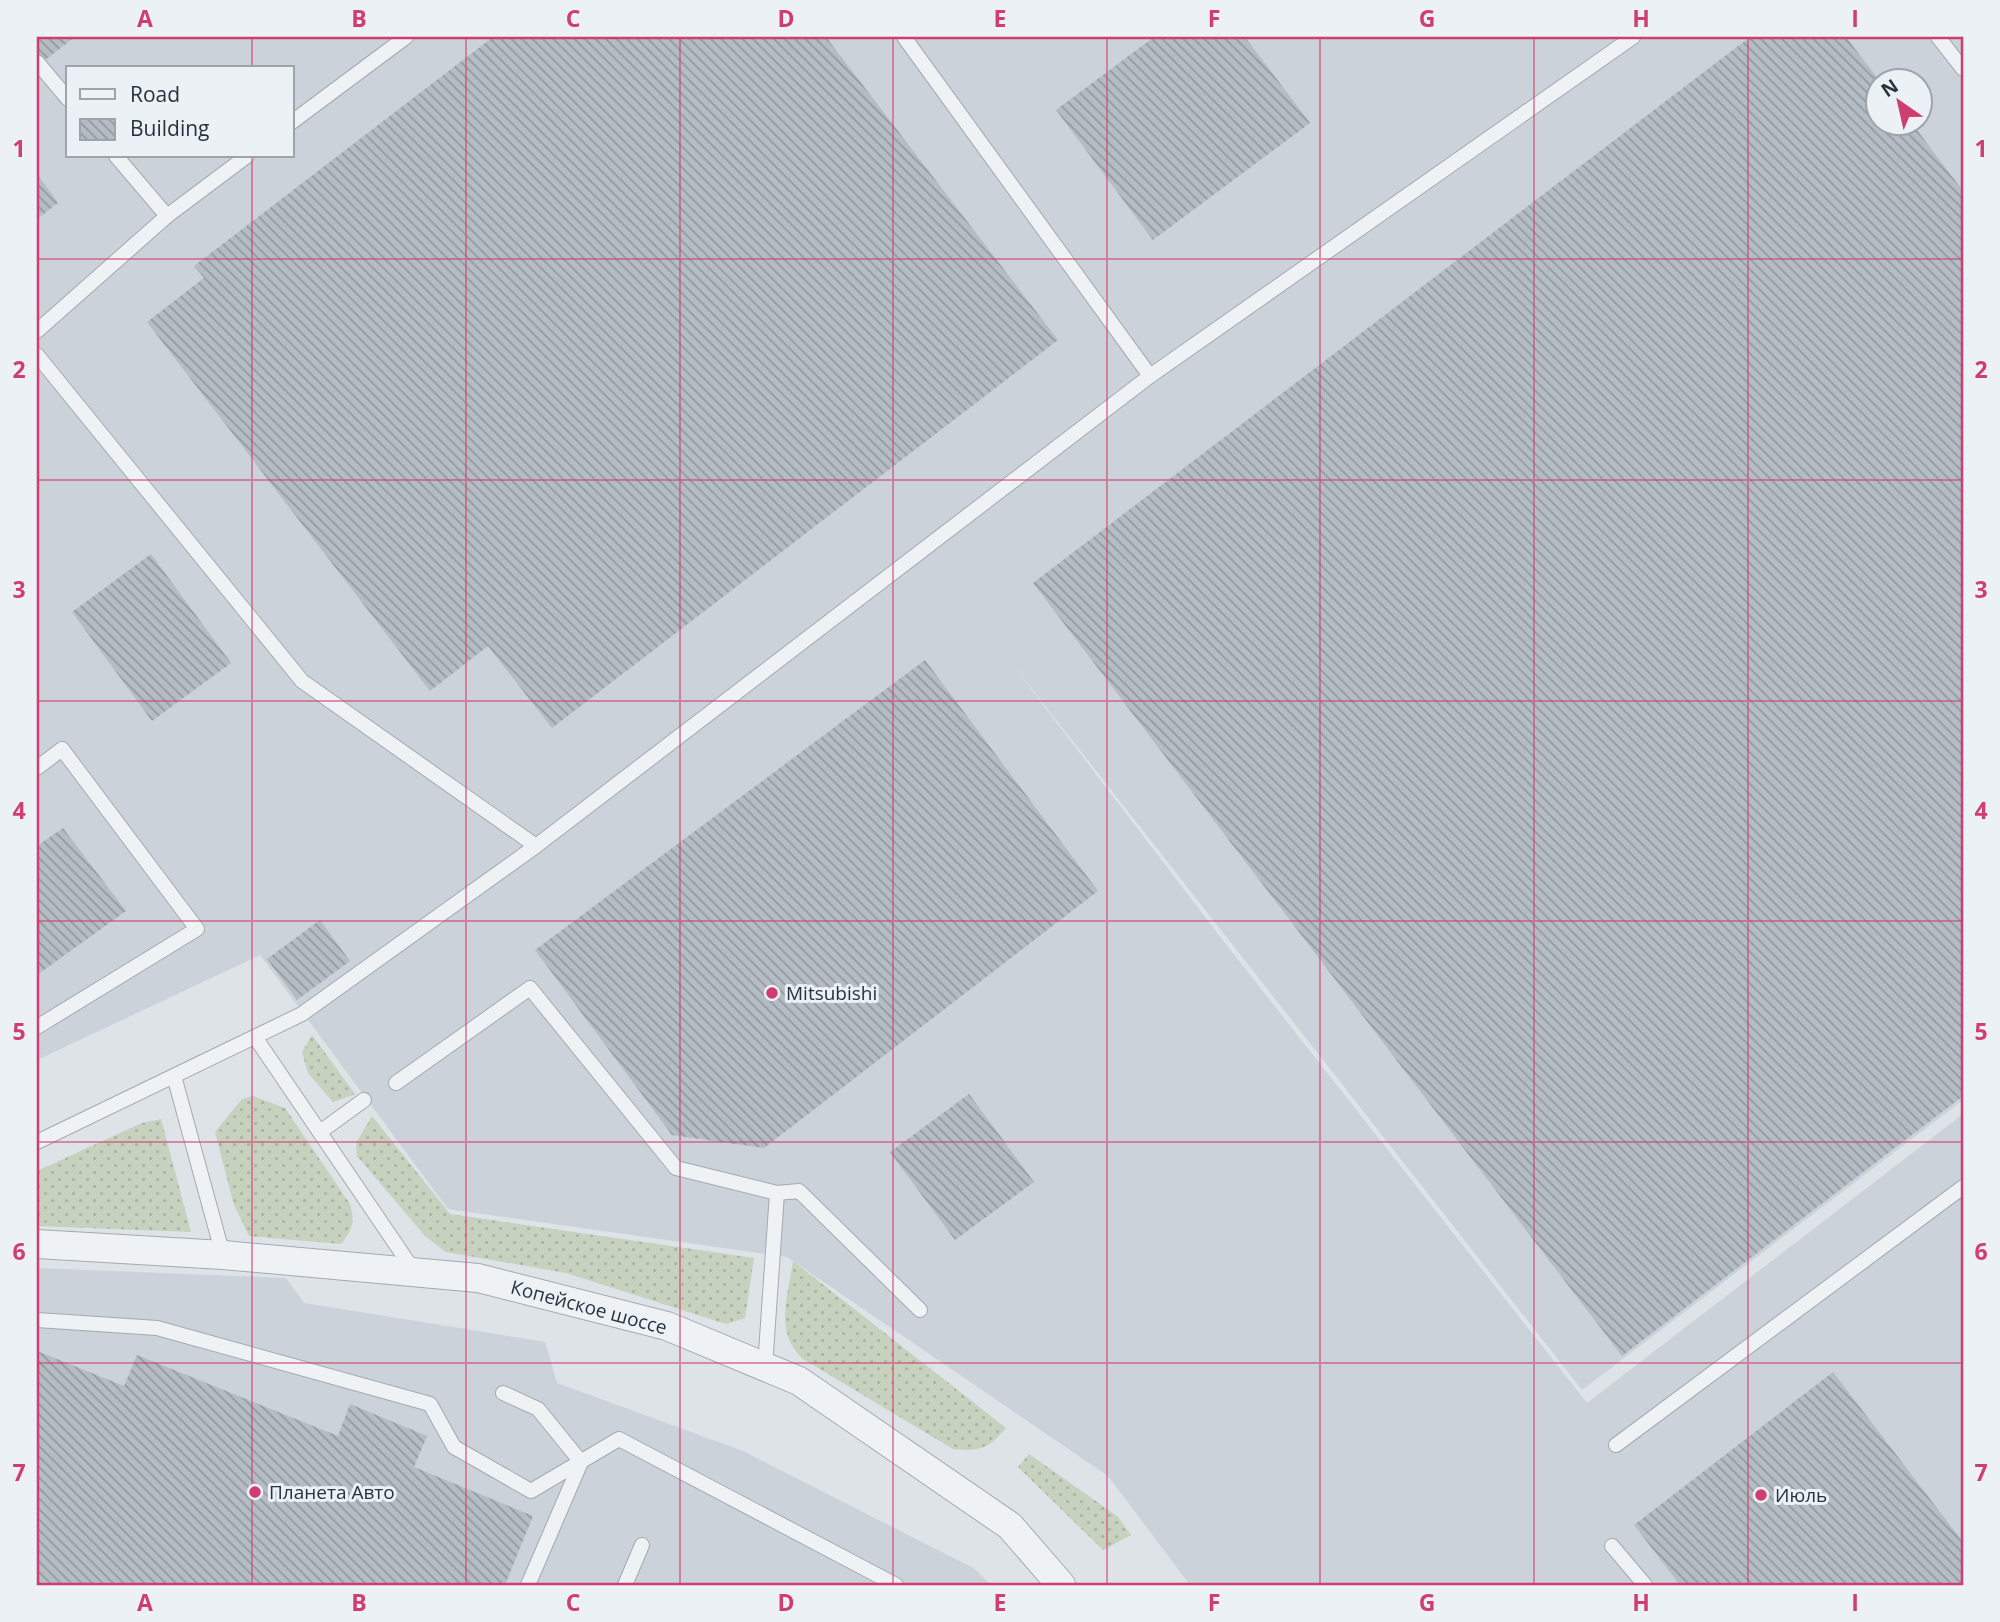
<svg xmlns="http://www.w3.org/2000/svg" width="2000" height="1622" font-family="'Open Sans',sans-serif">
<style>
.built{fill:#cbd2d9;fill-rule:evenodd}
.grass{fill:url(#grass-dots)}
.building{fill:url(#building-back-hatch)}
.lines{fill:none;stroke-linecap:round;stroke-linejoin:round}
.service-casing{stroke:#a2abb1;stroke-width:16}
.minor-casing{stroke:#a2abb1;stroke-width:30}
.service{stroke:#eff2f5;stroke-width:14}
.minor{stroke:#eff2f5;stroke-width:28}
.grid{fill:none;stroke:#cf3e6f;stroke-width:2;stroke-opacity:0.55}
.poi-dot{fill:#cf3e6f;stroke:#ecf1f5;stroke-width:2.5}
.labels{text-anchor:middle;stroke-width:6;stroke-linejoin:round;paint-order:stroke}
.poi-label{font-size:19px;fill:#26333d;stroke:#ecf1f5;text-anchor:start}
.street-label{font-size:19px;fill:#26333d;stroke:#ecf1f5}
.neatline{fill:none;stroke:#cf3e6f;stroke-width:2.5}
.grid-label{font-size:23px;text-anchor:middle;font-weight:bold;fill:#cf3e6f}
</style>
<defs>
<pattern id="grass-dots" width="8" height="8" patternUnits="userSpaceOnUse" patternTransform="scale(1.75)"><rect width="8" height="8" fill="#c6d1be"/><path d="M2 2h.1M6 6h.1" fill="none" stroke="#aab4a4" stroke-width="1.8" stroke-linecap="round"/></pattern>
<pattern id="building-back-hatch" width="6" height="6" patternUnits="userSpaceOnUse" patternTransform="scale(1.75)"><rect width="6" height="6" fill="#b4bdc4"/><path d="M-1 5l2 2M0 0l6 6M5-1l2 2" fill="none" stroke="#929aa0"/></pattern>
</defs>
<rect width="100%" height="100%" fill="#dde3e7"/>
<g class="built">
<path d="M37 37H1963V1100L1582 1390 1002 651 1221 938 1587 1403 1963 1114V1585H1190L1108 1476 787 1257 448 1209 260 955 37 1060ZM68 68H292V156H68ZM1878 80H1920V122H1878Z"/>
<polygon points="37,1268 286,1278 304,1303 545,1342 557,1383 743,1451 975,1569 991,1585 37,1585"/>
</g>
<g class="grass">
<polygon points="312,1035 355,1094 356,1094 333,1102 308,1073 302,1052"/>
<path d="M253 1096 285 1108 350 1204C355 1222 353 1229 341 1244L249 1236 234 1205 215 1132 242 1099Z"/>
<polygon points="372,1116 450,1214 754,1258 745,1318 726,1324 566,1273 446,1252 426,1237 357,1156 356,1143"/>
<polygon points="161,1119 191,1232 37,1226 37,1171 142,1123"/>
<path d="M793 1261 1006 1428C990 1448 979 1452 953 1449L803 1359C774 1332 788 1297 793 1261Z"/>
<polygon points="1029,1454 1117,1516 1131,1535 1103,1550 1018,1467"/>
</g>
<g class="building">
<polygon points="37,37 71,37 72,39 44,61 37,51"/>
<polygon points="493,37 826,37 1058,340 552,728 488,646 430,691 147,322 204,278 194,266"/>
<polygon points="1154,37 1245,37 1310,123 1153,240 1056,110"/>
<polygon points="1750,37 1846,37 1879,80 1878,122 1911,122 1963,191 1963,1096 1622,1356 1033,583"/>
<polygon points="37,174 58,203 37,219"/>
<polygon points="151,554 231,663 152,721 72,612"/>
<polygon points="925,660 1098,891 764,1148 672,1135 535,950"/>
<polygon points="63,828 126,911 37,975 37,846"/>
<polygon points="320,920 350,961 297,1000 267,959"/>
<polygon points="969,1094 1034,1182 955,1240 890,1152"/>
<polygon points="37,1351 124,1386 137,1355 338,1436 350,1404 427,1436 414,1467 533,1516 505,1585 37,1585"/>
<polygon points="1833,1372 1963,1542 1963,1585 1680,1585 1634,1525"/>
</g>
<g class="lines">
<g class="service-casing">
<g id="service">
<polyline points="1938,37 1963,69"/>
<polyline points="37,62 68,99"/>
<polyline points="292,122 406,37"/>
<polyline points="116,156 167,216 247,156"/>
<polyline points="37,331 167,216"/>
<polyline points="37,355 302,681 536,846"/>
<polyline points="1150,376 1633,37"/>
<polyline points="37,768 62,749 197,929 37,1027"/>
<polyline points="255,1037 414,1271"/>
<polyline points="174,1076 223,1255"/>
<polyline points="396,1083 530,988 676,1168 777,1193 799,1191 920,1310"/>
<polyline points="320,1132 364,1100"/>
<polyline points="37,1142 302,1014 536,846 1150,376 904,37"/>
<polyline points="37,1320 157,1328 430,1404 454,1447 531,1491 619,1439 896,1585"/>
<polyline points="765,1367 777,1193"/>
<polyline points="503,1393 538,1409 581,1462 528,1585"/>
<polyline points="1616,1445 1963,1187"/>
<polyline points="1612,1546 1645,1585"/>
<polyline points="625,1585 642,1545"/>
</g>
</g>
<g class="minor-casing">
<polyline id="minor" points="37,1244 223,1255 478,1278 667,1326 799,1381 1010,1526 1061,1585"/>
</g>
<use href="#service" class="service"/>
<use href="#minor" class="minor"/>
</g>
<path class="grid" d="M252 37V68M466 37V1585M680 37V1585M893 37V1585M1107 37V1585M1320 37V1585M1534 37V1585M1748 37V1585M252 156V1585M37 259H1963M37 480H1963M37 701H1963M37 921H1963M37 1142H1963M37 1363H1963"/>
<g class="poi-dot">
<circle cx="772" cy="993" r="7"/>
<circle cx="255" cy="1492" r="7"/>
<circle cx="1761" cy="1495" r="7"/>
</g>
<g class="labels">
<g class="poi-label">
<text x="786" y="1000">Mitsubishi</text>
<text x="269" y="1499">Планета Авто</text>
<text x="1775" y="1502">Июль</text>
</g>
<g class="street-label">
<text transform="translate(589 1307) rotate(15)" y="7">Копейское шоссе</text>
</g>
</g>
<rect width="2000" height="1622" fill="none" stroke="#ecf1f5" stroke-width="77"/>
<rect x="66" y="66" width="228" height="91" fill="#ecf1f5" stroke="#9da5ab" stroke-width="2"/>
<rect x="80" y="89" width="35" height="10" fill="#eff2f5" stroke="#9da5ab" stroke-width="2"/>
<text x="130" y="102" font-size="21" fill="#26333d">Road</text>
<rect x="80" y="119" width="35" height="21" fill="url(#building-back-hatch)" stroke="#9da5ab" stroke-width="2"/>
<text x="130" y="136" font-size="21" fill="#26333d">Building</text>
<g transform="translate(1899 102) rotate(326)"><circle r="33" fill="#ecf1f5" stroke="#9da5ab" stroke-width="2"/>
<path d="M0-5L12 26L0 18L-12 26Z" fill="#cf3e6f"/>
<text y="-10" font-size="19" font-weight="bold" text-anchor="middle" fill="#26333d">N</text>
</g>
<rect x="38" y="38" width="1924" height="1546" class="neatline"/>
<g class="grid-label">
<text x="145" y="27">A</text>
<text x="359" y="27">B</text>
<text x="573" y="27">C</text>
<text x="786" y="27">D</text>
<text x="1000" y="27">E</text>
<text x="1214" y="27">F</text>
<text x="1427" y="27">G</text>
<text x="1641" y="27">H</text>
<text x="1855" y="27">I</text>
<text x="19" y="157">1</text>
<text x="1981" y="157">1</text>
<text x="19" y="378">2</text>
<text x="1981" y="378">2</text>
<text x="19" y="598">3</text>
<text x="1981" y="598">3</text>
<text x="19" y="819">4</text>
<text x="1981" y="819">4</text>
<text x="19" y="1040">5</text>
<text x="1981" y="1040">5</text>
<text x="19" y="1260">6</text>
<text x="1981" y="1260">6</text>
<text x="19" y="1481">7</text>
<text x="1981" y="1481">7</text>
<text x="145" y="1611">A</text>
<text x="359" y="1611">B</text>
<text x="573" y="1611">C</text>
<text x="786" y="1611">D</text>
<text x="1000" y="1611">E</text>
<text x="1214" y="1611">F</text>
<text x="1427" y="1611">G</text>
<text x="1641" y="1611">H</text>
<text x="1855" y="1611">I</text>
</g>
</svg>
